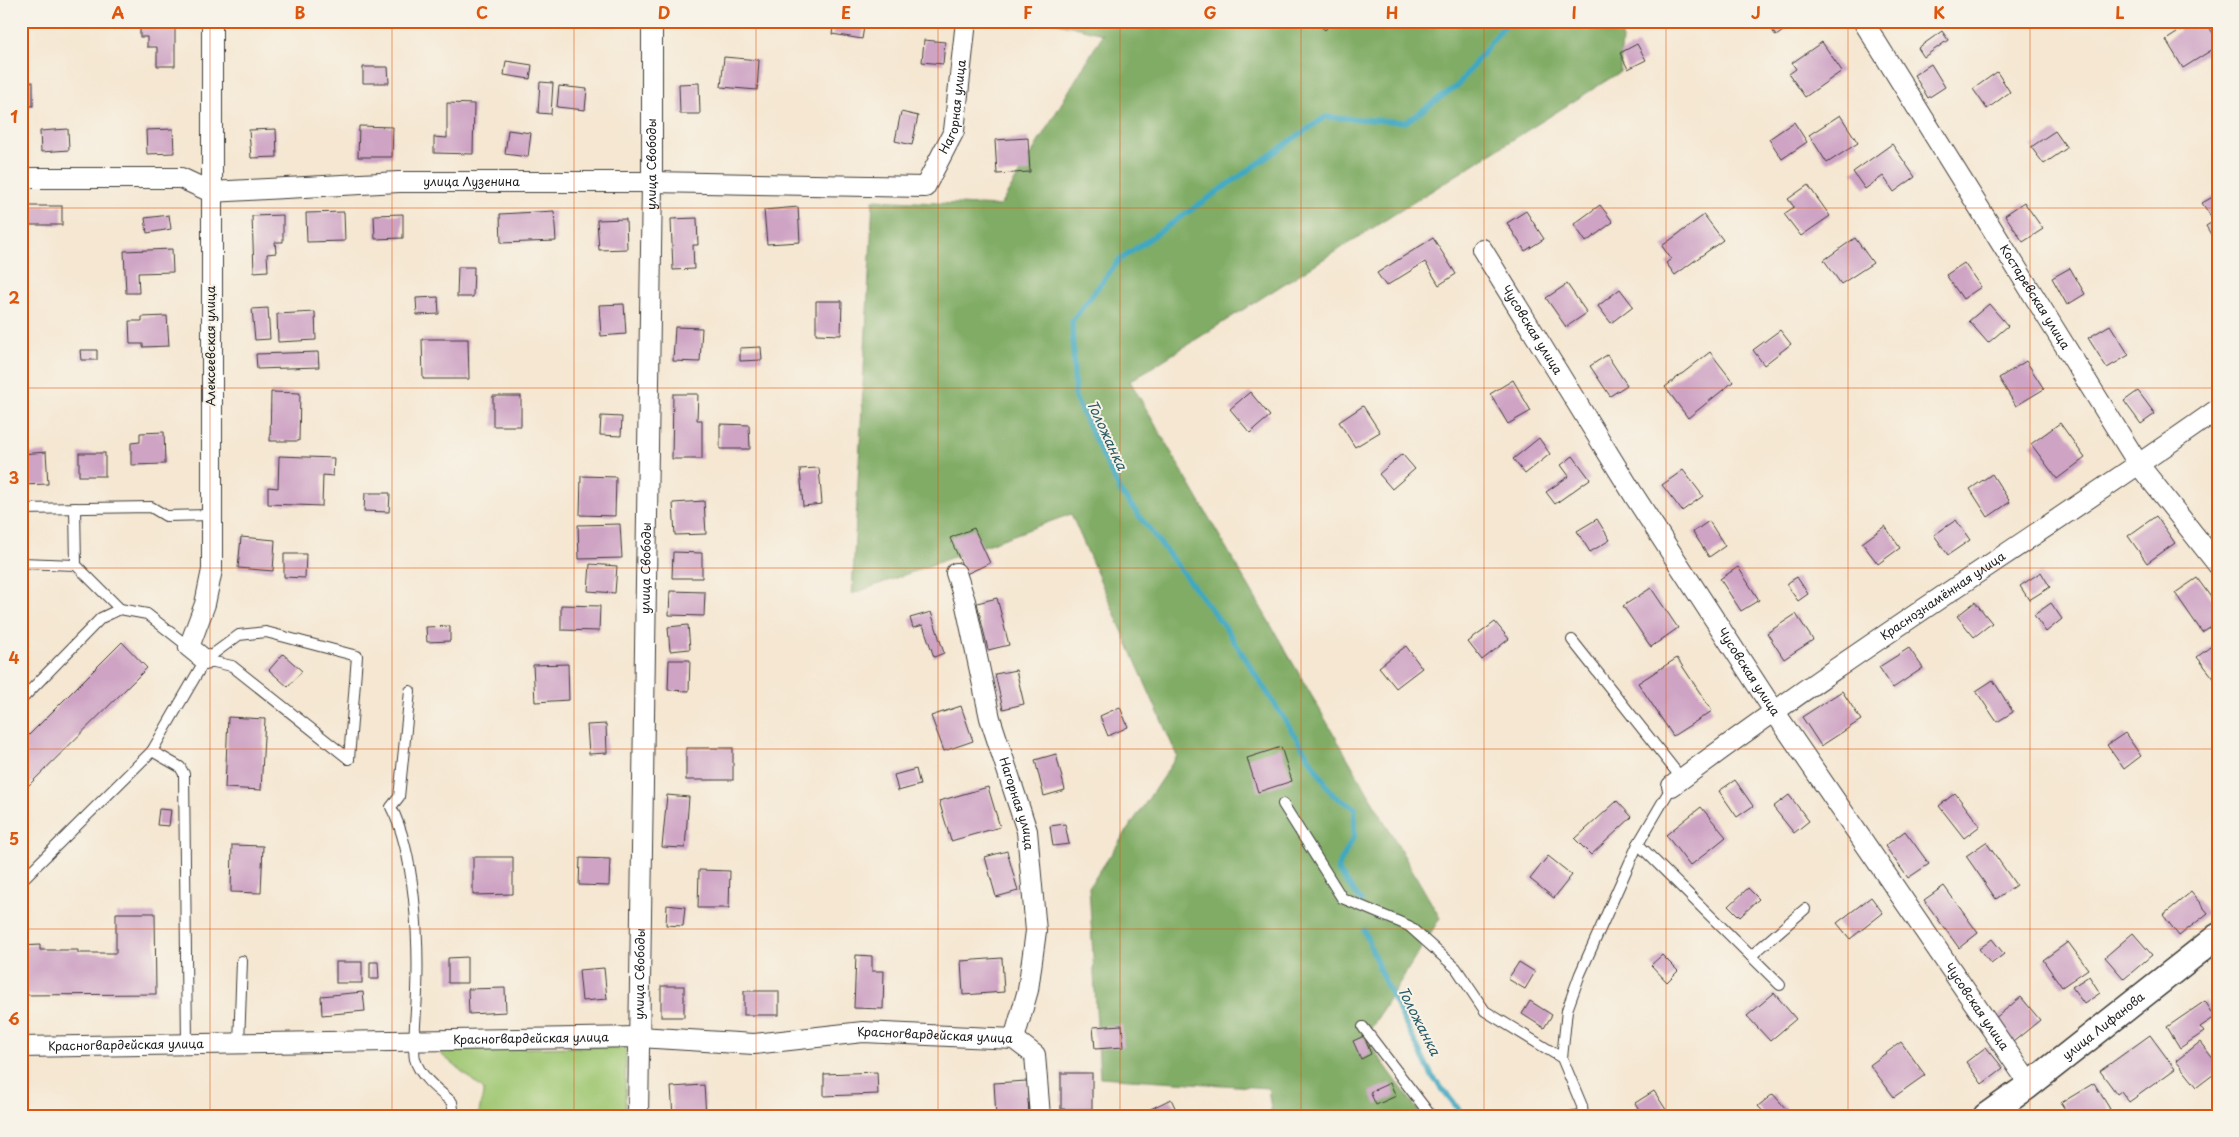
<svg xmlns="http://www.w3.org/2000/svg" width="2239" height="1137" font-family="'Playpen Sans',sans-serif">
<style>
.green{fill:#a0c773;stroke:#5e7248}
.forest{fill:#80ac65;stroke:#4e6440}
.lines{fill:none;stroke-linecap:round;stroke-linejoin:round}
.stream{stroke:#40a8c0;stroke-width:5.5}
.building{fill:#cea3c4}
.service-casing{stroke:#3d3a37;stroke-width:12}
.minor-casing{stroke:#3d3a37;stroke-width:22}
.tertiary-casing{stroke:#3d3a37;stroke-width:28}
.service{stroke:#fff;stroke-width:10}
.minor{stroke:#fff;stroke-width:20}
.tertiary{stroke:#fff;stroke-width:25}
.grid{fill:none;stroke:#de560d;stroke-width:1;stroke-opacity:0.55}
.labels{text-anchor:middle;stroke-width:4;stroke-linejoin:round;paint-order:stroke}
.street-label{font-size:12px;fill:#1c1c1c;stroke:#f7f3e8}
.water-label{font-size:14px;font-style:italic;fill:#2c5b66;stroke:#f7f3e8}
.neatline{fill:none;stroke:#de560d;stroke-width:2}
.grid-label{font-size:16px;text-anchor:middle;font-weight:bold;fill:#de560d}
</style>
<rect width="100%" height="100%" fill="#f7f3e8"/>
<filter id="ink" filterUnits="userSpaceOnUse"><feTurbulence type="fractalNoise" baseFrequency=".02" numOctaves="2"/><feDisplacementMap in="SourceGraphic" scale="10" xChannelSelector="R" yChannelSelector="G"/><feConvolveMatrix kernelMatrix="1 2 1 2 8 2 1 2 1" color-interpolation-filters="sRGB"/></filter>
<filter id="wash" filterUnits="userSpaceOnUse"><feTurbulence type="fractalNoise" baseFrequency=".0096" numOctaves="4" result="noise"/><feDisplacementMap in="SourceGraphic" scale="20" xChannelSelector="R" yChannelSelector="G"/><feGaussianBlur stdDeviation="1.12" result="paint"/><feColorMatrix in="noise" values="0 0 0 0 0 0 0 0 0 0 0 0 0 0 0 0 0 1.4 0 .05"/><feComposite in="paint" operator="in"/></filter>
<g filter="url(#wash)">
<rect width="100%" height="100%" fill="#f5e7d2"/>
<polygon class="green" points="626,1046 625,1116 478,1116 484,1090 436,1050"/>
<polygon class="forest" points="1050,21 1623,21 1620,72 1130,381 1440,918 1365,1038 1422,1116 1272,1116 1268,1088 1100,1077 1089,887 1177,756 1071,514 852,594 873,200 1000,206 1103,34"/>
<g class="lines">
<g class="stream">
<polyline points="1361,901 1337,869 1354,836 1355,808 1333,795 1227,630 1120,491 1075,398 1072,321 1119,260 1325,117 1406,122 1458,85 1508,21"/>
<polyline points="1364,930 1383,978 1432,1076 1464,1116"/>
</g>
</g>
<g id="blocks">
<g class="building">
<polygon points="596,21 618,21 618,27 596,26"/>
<polygon points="834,21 865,21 862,39 832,34"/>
<polygon points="1314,21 1333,21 1325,30"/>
<polygon points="1766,21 1797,21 1776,36"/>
<polygon points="2174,21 2215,21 2209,27 2218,41 2218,46 2183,68 2166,40 2180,31"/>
<polygon points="140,25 175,26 175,66 157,66 157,47 147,47 147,37 140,37"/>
<polygon points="1942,31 1948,40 1924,57 1918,48"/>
<polygon points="924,40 945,42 943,64 922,62"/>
<polygon points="1822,42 1842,71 1805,97 1789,74 1796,69 1792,63"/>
<polygon points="1637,44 1646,60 1628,69 1620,53"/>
<polygon points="724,57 759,60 757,90 721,87"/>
<polygon points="506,61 532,65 530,79 504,75"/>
<polygon points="1931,64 1945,87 1928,98 1914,75"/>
<polygon points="363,67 388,67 389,83 363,83"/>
<polygon points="1997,72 2010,92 1987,109 1973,89"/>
<rect x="21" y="82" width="12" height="24"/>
<polygon points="540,82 553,83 551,114 538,113"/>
<polygon points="699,83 700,114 680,114 679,84"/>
<polygon points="559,86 587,89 585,110 557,107"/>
<polygon points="447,103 474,104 473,154 434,153 434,137 447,138"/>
<polygon points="901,112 918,116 912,145 895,141"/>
<polygon points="1840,115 1858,143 1827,163 1809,135"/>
<polygon points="1794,122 1807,142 1782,159 1769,139"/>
<polygon points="359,126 393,127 392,157 358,157"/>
<polygon points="68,129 69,150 41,152 40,131"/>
<polygon points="173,129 174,153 147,154 146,130"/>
<polygon points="276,129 277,157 251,158 249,130"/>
<polygon points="508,130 531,133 528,157 505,154"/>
<polygon points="2055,131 2067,148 2044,164 2031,147"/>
<polygon points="1028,138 1030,172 997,174 995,140"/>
<polygon points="1892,144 1915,177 1894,192 1883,176 1865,189 1853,172"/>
<polygon points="1808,185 1830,216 1801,236 1784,214 1794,207 1788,199"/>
<polygon points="2218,194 2218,242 2216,243 2206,226 2214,221 2202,203"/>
<polygon points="2024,202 2043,229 2023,242 2005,215"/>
<polygon points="1600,205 1613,222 1586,242 1574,224"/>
<rect x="21" y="206" width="41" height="19"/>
<polygon points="798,207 800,242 767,244 764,210"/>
<polygon points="554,211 556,241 501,243 500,214"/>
<polygon points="1526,211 1544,239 1525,251 1507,223"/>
<polygon points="344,212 345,241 307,242 306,213"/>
<polygon points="403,214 403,238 375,239 374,215"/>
<polygon points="169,215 171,229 147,233 145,218"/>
<polygon points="283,215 283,242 275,242 276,253 267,254 268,271 254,272 252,216"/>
<polygon points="1704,215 1723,240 1675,275 1666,263 1671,259 1662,246"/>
<polygon points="697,218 698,245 693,245 694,269 673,270 671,219"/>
<polygon points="626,219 627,249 599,250 597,220"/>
<polygon points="1433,238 1456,274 1439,285 1425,262 1386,286 1377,273"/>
<polygon points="1855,238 1873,263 1841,284 1824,260"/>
<polygon points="172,249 173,272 138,273 139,293 126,293 124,251"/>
<polygon points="1964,263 1981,287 1963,299 1946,275"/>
<polygon points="458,267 474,267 473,297 457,297"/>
<polygon points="2070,268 2085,294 2067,305 2052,278"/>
<polygon points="1567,284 1587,313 1566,327 1546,298"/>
<polygon points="1620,289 1633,306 1611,323 1598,306"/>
<polygon points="438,297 439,314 417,315 416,298"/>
<polygon points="816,301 842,301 841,335 816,334"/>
<polygon points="624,304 626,334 601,336 599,305"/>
<polygon points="1989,304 2008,326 1988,343 1969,321"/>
<polygon points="268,308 270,339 255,340 252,309"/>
<polygon points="315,312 316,340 278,342 277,314"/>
<polygon points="167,316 169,346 143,347 143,344 130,344 129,321 142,321 142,317"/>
<polygon points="2110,325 2129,355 2107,368 2088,338"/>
<polygon points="675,327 702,328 700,362 673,361"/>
<polygon points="1780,330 1791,344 1764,365 1753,350"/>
<polygon points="422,339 468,339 469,379 423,379"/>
<polygon points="761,347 762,360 740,361 740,348"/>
<polygon points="80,350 97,350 97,360 81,360"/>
<polygon points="318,352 319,367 257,369 256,354"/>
<polygon points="1710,352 1733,382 1688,418 1665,387"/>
<polygon points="1607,355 1627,385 1610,396 1590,366"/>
<polygon points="2026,361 2044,389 2016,406 1999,378"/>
<polygon points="1513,380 1531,411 1508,424 1490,394"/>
<polygon points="2138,391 2155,414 2141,424 2124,401"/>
<polygon points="271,392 300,393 299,441 270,441"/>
<polygon points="1250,392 1270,416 1250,433 1230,409"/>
<polygon points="673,394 698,394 697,420 702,420 702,459 672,459"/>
<rect x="493" y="396" width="28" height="30"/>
<polygon points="1363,406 1380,432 1355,447 1339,422"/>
<polygon points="601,416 622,417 621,436 600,435"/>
<polygon points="2060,423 2085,458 2057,479 2031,444"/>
<polygon points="720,424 749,425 750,449 720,449"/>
<polygon points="164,432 165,464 131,465 131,443 140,442 140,433"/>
<polygon points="1539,438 1550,454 1525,474 1513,459"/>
<polygon points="46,452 48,484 21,485 21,454"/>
<rect x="79" y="453" width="26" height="23"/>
<polygon points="1402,454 1415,469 1392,489 1379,474"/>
<polygon points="279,456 334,458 333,476 323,475 322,506 268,504 268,487 278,488"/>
<polygon points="1573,456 1590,479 1555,504 1546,492 1569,476 1561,465"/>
<polygon points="819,468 822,504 803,506 800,469"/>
<polygon points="1683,470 1703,496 1682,511 1662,485"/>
<polygon points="1992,474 2010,502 1988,517 1970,489"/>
<polygon points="581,476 616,477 615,516 580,515"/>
<polygon points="365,493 390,493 389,512 364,511"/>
<polygon points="704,501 706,534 675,535 673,503"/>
<polygon points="2156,516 2175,543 2147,563 2128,536"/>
<polygon points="1597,519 1610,540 1590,552 1577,531"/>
<polygon points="1956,520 1970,540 1948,555 1934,535"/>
<polygon points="1709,521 1725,546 1709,557 1693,532"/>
<polygon points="620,524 622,558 579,559 578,525"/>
<polygon points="1885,526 1900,548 1878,564 1862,543"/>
<polygon points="974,528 990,563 966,574 950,538"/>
<polygon points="241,537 275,540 273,571 238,568"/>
<polygon points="673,552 702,553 702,578 672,578"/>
<polygon points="284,554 306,554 305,578 284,577"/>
<polygon points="590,564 617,566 615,593 588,591"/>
<polygon points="1738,567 1759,600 1741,611 1720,579"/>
<polygon points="2041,572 2050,587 2029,600 2020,586"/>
<polygon points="1797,577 1808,594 1798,601 1786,584"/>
<polygon points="2197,578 2218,607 2218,622 2202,632 2175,593"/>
<polygon points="1651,588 1678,628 1651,647 1623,606"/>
<polygon points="670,591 705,592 704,616 669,615"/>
<polygon points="997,598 1009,645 988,650 977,603"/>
<polygon points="1975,602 1992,623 1974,637 1957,616"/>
<polygon points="2051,603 2062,619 2046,632 2034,615"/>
<polygon points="561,605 600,606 599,631 561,630"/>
<polygon points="931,612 944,653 934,657 923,625 913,628 910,618"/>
<polygon points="1796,614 1813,640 1784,659 1767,633"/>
<polygon points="1495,622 1509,639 1482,660 1468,642"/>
<polygon points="688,625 690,649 670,651 668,627"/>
<polygon points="450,626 450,641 427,642 426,627"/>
<polygon points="2218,641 2218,680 2216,681 2197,657"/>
<polygon points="122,642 147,668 21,793 21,743"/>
<polygon points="1406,646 1422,668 1396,688 1379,667"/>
<polygon points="1909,648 1923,668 1893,688 1879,667"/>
<polygon points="283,654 302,671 288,687 269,670"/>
<polygon points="1677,658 1712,711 1673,736 1638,683"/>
<polygon points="669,660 690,660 689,691 668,690"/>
<polygon points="568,664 569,700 535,702 533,665"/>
<polygon points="1016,670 1024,704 1003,709 995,674"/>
<polygon points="1993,680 2013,712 1997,722 1976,691"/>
<polygon points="1842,691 1861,720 1821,746 1802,717"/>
<polygon points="961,706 973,741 944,751 931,716"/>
<polygon points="1120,707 1128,727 1108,736 1100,716"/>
<polygon points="228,717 265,719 261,790 225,788"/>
<polygon points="606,724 607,753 589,754 587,725"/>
<polygon points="2125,733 2141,756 2124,769 2107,745"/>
<polygon points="1281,747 1292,781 1258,792 1247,758"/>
<rect x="686" y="748" width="47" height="32"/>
<polygon points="1056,754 1065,790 1044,796 1035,760"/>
<polygon points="916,769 920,785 898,791 894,775"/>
<polygon points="1735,780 1753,806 1737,817 1719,791"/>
<polygon points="988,787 1000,827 951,841 939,801"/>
<polygon points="1955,793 1980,826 1964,838 1939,806"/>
<polygon points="667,795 689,797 685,848 662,847"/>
<polygon points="1789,795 1809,821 1794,833 1773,807"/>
<polygon points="1617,801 1632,817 1591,855 1575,839"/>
<polygon points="1701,807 1726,837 1690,866 1666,835"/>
<polygon points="159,809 171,810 169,826 157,825"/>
<polygon points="1065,824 1069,844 1053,846 1050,826"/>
<polygon points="1905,831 1929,864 1908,878 1885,846"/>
<polygon points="1986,842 2016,885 1996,899 1966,856"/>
<polygon points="232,845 263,846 261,893 231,892"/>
<polygon points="1007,851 1018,891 996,897 985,857"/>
<polygon points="1548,856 1572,875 1554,898 1530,879"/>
<polygon points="473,857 513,857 513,894 473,895"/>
<polygon points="580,858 610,859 609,886 579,885"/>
<polygon points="699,870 730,871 729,908 698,908"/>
<polygon points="1944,886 1978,933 1959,948 1924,900"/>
<polygon points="1748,888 1759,899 1740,917 1729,906"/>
<polygon points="2191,892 2208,913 2179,936 2163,915"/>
<polygon points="1871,897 1883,913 1850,939 1837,923"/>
<polygon points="667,905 685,907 683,926 666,925"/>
<polygon points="116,913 155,913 156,994 21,995 21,946 40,945 40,950 78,950 78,953 116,953"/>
<polygon points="2133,933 2152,955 2124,979 2105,957"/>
<polygon points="1992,939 2004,954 1991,964 1979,949"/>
<polygon points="2068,942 2088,969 2062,987 2043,960"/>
<polygon points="856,955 872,956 872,971 884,971 883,1009 854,1008"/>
<polygon points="1662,955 1678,971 1667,982 1651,965"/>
<polygon points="467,957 467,983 448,983 448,958"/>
<polygon points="1002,958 1004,992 963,995 961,961"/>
<rect x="336" y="962" width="26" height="21"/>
<polygon points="370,962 378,962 379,979 370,979"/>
<polygon points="1519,962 1535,972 1525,989 1508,979"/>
<polygon points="604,968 607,999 582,1001 579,970"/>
<polygon points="2089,976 2100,993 2084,1004 2072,987"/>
<rect x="661" y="986" width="23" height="31"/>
<polygon points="505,988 506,1012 469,1014 468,989"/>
<rect x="744" y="991" width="35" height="24"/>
<polygon points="363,992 365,1011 322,1015 321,996"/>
<polygon points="1774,993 1796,1019 1770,1041 1747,1016"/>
<polygon points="2021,997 2040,1020 2013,1042 1994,1019"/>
<polygon points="1530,1001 1552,1015 1544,1028 1522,1014"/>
<polygon points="2205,1001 2215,1017 2200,1027 2204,1032 2180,1048 2167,1027"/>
<polygon points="1122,1025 1124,1047 1095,1049 1093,1027"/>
<polygon points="2150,1035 2175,1069 2129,1102 2121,1091 2117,1094 2100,1071"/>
<polygon points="1364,1036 1371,1054 1361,1059 1353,1041"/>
<polygon points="1901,1042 1925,1075 1894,1097 1870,1065"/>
<polygon points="2200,1042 2218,1065 2218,1071 2197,1087 2176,1061"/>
<polygon points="1986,1047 2003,1068 1982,1084 1966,1062"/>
<polygon points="877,1072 878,1094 824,1096 824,1074"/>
<rect x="1061" y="1073" width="31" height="36"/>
<polygon points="1027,1081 1029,1115 996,1116 994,1083"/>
<polygon points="1390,1083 1396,1096 1376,1105 1370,1092"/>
<polygon points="2094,1083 2110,1109 2099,1116 2069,1116 2061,1103"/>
<polygon points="704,1085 706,1116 673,1116 671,1087"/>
<polygon points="1654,1091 1670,1116 1643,1116 1635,1103"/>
<polygon points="1773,1094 1787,1110 1780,1116 1767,1116 1758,1106"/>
<polygon points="1171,1099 1179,1116 1136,1116"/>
<polygon points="1576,1110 1577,1116 1553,1116 1553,1115"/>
</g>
</g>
</g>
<g filter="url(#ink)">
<use href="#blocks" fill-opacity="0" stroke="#3d3a37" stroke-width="1"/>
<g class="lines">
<g class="service-casing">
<g id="service">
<polyline points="75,508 76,565"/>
<polyline points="21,509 151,507 166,516 211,515"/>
<polyline points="21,563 76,565 120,609"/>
<polyline points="1572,640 1682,779"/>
<polyline points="205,660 232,666 349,759"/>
<path d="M410 691 399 797 391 807C415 853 419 940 417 991 417 1006 412 1047 415 1059 419 1076 440 1092 452 1102L454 1116"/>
<polyline points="21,700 101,618 120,609 147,614 189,647"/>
<polyline points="152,751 180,767 184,774 187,1044"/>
<polyline points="1283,804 1342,898 1409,926 1456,968 1485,1011 1562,1058"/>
<polyline points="1638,844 1780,985"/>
<polyline points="21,881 152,751 205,660 239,635 266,632 357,656 349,759"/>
<polyline points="1751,956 1805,909"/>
<polyline points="1363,1027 1431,1116"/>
<polyline points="239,1044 242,961"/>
<polyline points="1583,1116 1582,1106 1562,1058 1567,1010 1580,974 1638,844 1672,786"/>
</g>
</g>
<g class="minor-casing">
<g id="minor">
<path id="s1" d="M1863 21 2139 465 2218 565"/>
<path id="s2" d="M21 178H181L211 192 399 182H652L925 187 954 131 966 21"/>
<path id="s3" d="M1482 249 1635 497 1774 711 2022 1073 2028 1086"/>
<path id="s4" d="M956 573 965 601 990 718 1027 831 1036 931 1028 990 1014 1039"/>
<polyline points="205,660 189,647 205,604 212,570 212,21"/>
<path id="s5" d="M1672 786C1849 653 2037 537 2218 409"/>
<path id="s6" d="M21 1047 639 1037 754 1044 863 1032 1014 1039 1035 1055 1040 1116"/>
<path id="s7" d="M638 1116 652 182V21"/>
</g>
</g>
<g class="tertiary-casing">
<g id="tertiary">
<path id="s8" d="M1986 1116 2028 1086 2218 936"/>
</g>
</g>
<use href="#service" class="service"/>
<use href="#minor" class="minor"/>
<use href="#tertiary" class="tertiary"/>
</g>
</g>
<path class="grid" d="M210 21V1116M392 21V1116M574 21V1116M756 21V1116M938 21V1116M1120 21V1116M1301 21V1116M1484 21V1116M1666 21V1116M1848 21V1116M2030 21V1116M21 208H2218M21 388H2218M21 568H2218M21 749H2218M21 929H2218"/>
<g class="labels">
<g class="street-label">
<text dy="4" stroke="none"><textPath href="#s2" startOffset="994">Нагорная улица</textPath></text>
<text dy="4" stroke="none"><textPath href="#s7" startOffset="952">улица Свободы</textPath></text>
<text dy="4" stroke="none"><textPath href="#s2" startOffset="454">улица Лузенина</textPath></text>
<text dy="4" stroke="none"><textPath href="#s1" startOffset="325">Костаревская улица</textPath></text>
<text dy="4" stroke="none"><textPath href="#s3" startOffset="95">Чусовская улица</textPath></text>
<text transform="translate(211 346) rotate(-90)" y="4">Алексеевская улица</text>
<text dy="4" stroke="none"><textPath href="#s7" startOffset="548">улица Свободы</textPath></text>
<text dy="4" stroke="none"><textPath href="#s5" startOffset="331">Краснознамённая улица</textPath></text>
<text dy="4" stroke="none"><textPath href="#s3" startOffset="500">Чусовская улица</textPath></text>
<text dy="4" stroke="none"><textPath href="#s4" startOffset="239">Нагорная улица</textPath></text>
<text dy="4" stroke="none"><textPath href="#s7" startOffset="142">улица Свободы</textPath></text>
<text dy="4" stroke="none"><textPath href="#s3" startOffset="905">Чусовская улица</textPath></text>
<text dy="4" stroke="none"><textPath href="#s8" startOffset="148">улица Лифанова</textPath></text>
<text dy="4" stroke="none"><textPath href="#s6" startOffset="915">Красногвардейская улица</textPath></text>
<text dy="4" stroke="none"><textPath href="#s6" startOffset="510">Красногвардейская улица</textPath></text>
<text dy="4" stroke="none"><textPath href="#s6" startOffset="105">Красногвардейская улица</textPath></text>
</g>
<g class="water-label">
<text transform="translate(1107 435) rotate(65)" y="5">Толожанка</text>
<text transform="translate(1419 1021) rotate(63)" y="5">Толожанка</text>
</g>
</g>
<rect width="2239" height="1137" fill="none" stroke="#f7f3e8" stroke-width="55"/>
<rect x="28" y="28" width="2184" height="1082" class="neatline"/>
<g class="grid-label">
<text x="118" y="19">A</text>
<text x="300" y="19">B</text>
<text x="482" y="19">C</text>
<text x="664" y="19">D</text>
<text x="846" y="19">E</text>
<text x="1028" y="19">F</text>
<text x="1210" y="19">G</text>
<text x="1392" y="19">H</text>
<text x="1574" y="19">I</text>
<text x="1756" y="19">J</text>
<text x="1939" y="19">K</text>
<text x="2120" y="19">L</text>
<text x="14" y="123">1</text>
<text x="14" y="304">2</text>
<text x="14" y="484">3</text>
<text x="14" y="664">4</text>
<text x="14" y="845">5</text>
<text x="14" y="1025">6</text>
</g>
</svg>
